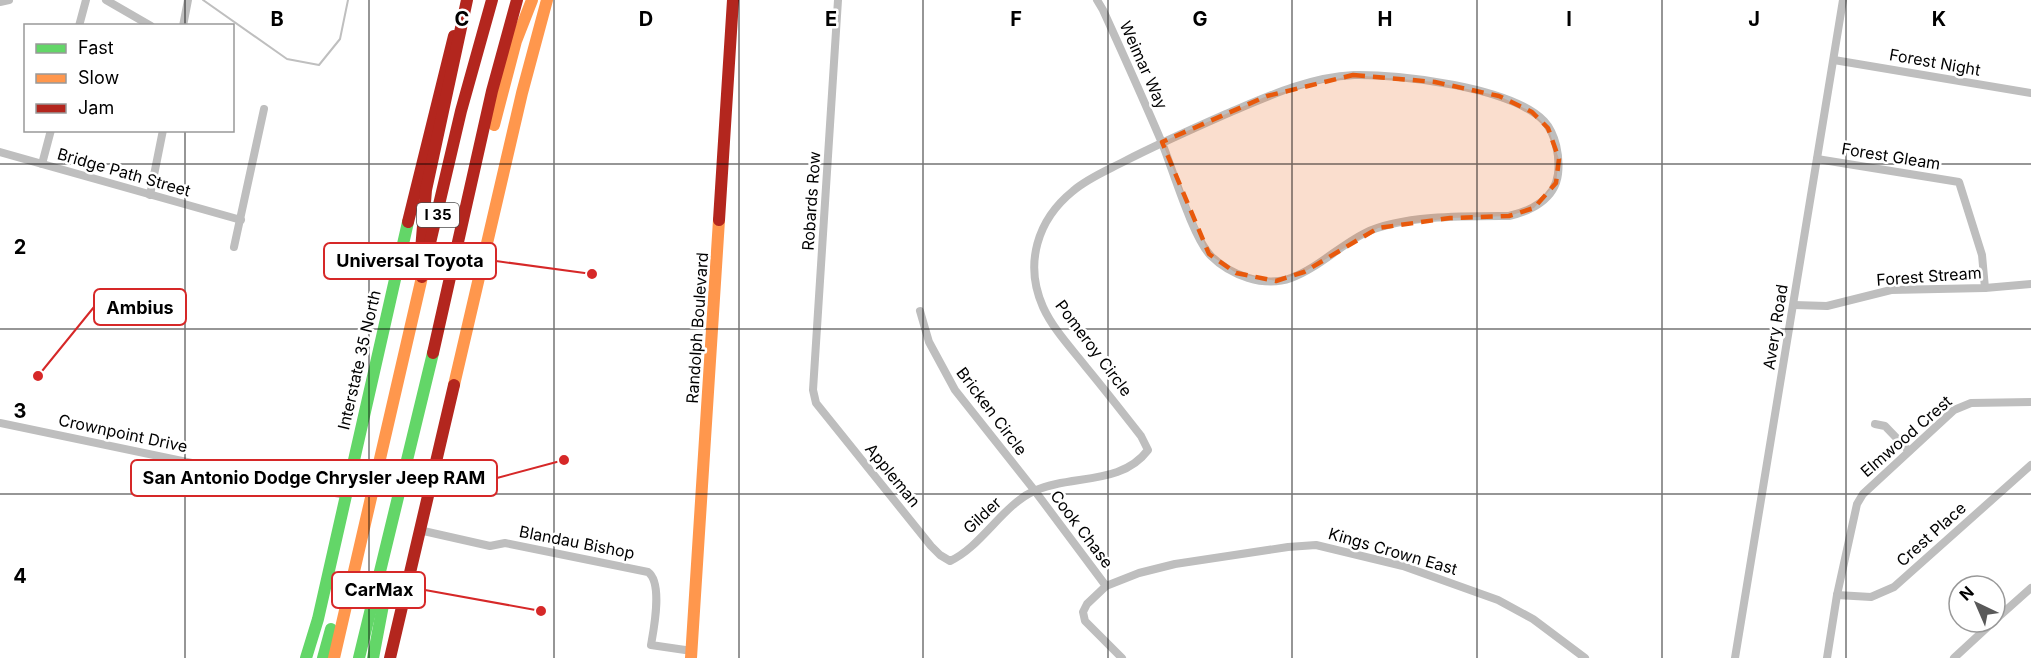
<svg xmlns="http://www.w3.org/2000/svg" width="2031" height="658" font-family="Inter,sans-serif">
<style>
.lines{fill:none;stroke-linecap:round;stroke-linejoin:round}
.stream{stroke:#bfbfbf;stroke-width:2}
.street{stroke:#bebebe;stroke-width:8}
.fast{stroke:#63d668;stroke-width:12}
.slow{stroke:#ff974d;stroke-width:12}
.jam{stroke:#b3261e;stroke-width:12}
.marked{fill:#e8590c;fill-opacity:0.2;stroke:#e8590c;stroke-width:4.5;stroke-dasharray:12 8;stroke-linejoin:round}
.grid{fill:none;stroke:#000;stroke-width:1.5;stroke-opacity:0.55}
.labels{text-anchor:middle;stroke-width:5;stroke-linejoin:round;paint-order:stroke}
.shield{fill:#fff;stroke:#4c4c4c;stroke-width:1.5}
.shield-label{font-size:15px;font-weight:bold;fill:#000}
.street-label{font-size:16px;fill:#000;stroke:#fff}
.grid-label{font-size:20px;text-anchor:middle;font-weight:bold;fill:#000;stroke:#fff;stroke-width:5;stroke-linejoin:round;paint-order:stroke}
.leader{fill:none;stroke:#d62828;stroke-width:2}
.callout-dot{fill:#d62828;stroke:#fff;stroke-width:2}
.callout{fill:#fff;stroke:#d62828;stroke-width:2}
.callout-label{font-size:18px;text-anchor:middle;font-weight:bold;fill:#000}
</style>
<rect width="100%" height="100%" fill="#fff"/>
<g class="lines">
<polyline class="stream" points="203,0 287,59 319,65 340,39 348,0"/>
<g class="street">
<polyline points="106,0 151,26"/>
<path d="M838 0 813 390 816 403 931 546 940 555 950 561C981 547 1003 505 1034 491 1072 474 1121 486 1148 450L1141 436C1123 413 1105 390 1086 367 1071 348 1053 329 1043 307 1024 264 1037 220 1073 191 1088 178 1108 170 1125 161 1158 144 1192 129 1226 114 1266 97 1309 77 1354 75 1400 74 1511 87 1544 121 1556 134 1560 157 1558 174 1555 199 1531 211 1509 216 1467 216 1402 215 1365 233 1339 246 1318 268 1291 278 1264 288 1230 275 1211 256 1193 238 1173 170 1162 143 1143 98 1123 54 1103 10L1097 0"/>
<polyline points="0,2 9,0"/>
<polyline points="79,26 86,0"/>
<polyline points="183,26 188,0"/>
<polyline points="1834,60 2031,93"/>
<polyline points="0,152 241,220"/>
<polyline points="1817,159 1959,182 1982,255 1985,288"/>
<polyline points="42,164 51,130"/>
<polyline points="150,195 163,130"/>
<polyline points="234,247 264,109"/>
<polyline points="1794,305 1827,306 1891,290 1985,288 2031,284"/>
<polyline points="920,311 929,342 955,390 1035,491 1106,586"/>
<polyline points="0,423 345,495"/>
<polyline points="1875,424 1885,426 1909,451"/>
<path d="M419 530 490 546 505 543 648 572C663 583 654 628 651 645L692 651"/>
<polyline points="1837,595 1871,597 1894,587 2031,465"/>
<polyline points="1995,620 2031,588"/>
<polyline points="1122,658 1085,621 1083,612 1087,604 1106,586 1139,573 1175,564 1288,547 1316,545 1403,566 1498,600 1533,619 1585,658"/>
<polyline points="1735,658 1843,0"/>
<polyline points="1827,658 1837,595 1857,504 1863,494 1954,410 1971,403 2031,402"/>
<polyline points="1954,658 1993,622"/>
</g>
<g class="fast">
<polyline points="306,658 318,619 408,222"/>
<polyline points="323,658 331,629"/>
<polyline points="359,658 433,353"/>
<polyline points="373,658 387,584"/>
</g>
<g class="slow">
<polyline points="494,125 516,41 532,0"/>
<polyline points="454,385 522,93 547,0"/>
<polyline points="334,658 422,277"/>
<polyline points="691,658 719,220"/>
</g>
<g class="jam">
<polyline points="719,220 733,0"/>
<polyline points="408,222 454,36"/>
<polyline points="421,250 426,190 467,0"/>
<polyline points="422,277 461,111 492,0"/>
<polyline points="433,353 492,91 517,0"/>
<polyline points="390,658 454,385"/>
</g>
</g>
<path class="marked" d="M1353 75 1435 82 1499 96 1532 112 1548 128 1559 159 1556 183 1534 208 1509 216 1450 218 1378 228 1304 272 1276 281 1236 273 1209 254 1162 142 1267 96Z"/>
<path class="grid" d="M185 0V26M369 0V658M554 0V658M739 0V658M923 0V658M1108 0V658M1292 0V658M1477 0V658M1662 0V658M1846 0V658M185 130V658M0 164H2031M0 329H2031M0 494H2031"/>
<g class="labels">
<rect class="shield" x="417" y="203" width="42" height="24" rx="4.5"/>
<g class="shield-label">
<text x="438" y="220">I 35</text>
</g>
<g class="street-label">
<text transform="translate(1935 62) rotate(10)" y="6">Forest Night</text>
<text transform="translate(1144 65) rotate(66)" y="6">Weimar Way</text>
<text transform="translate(1891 156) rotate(9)" y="6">Forest Gleam</text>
<text transform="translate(124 172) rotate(16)" y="6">Bridge Path Street</text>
<text transform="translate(811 201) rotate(-86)" y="6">Robards Row</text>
<text transform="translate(1929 276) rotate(-4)" y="6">Forest Stream</text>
<text transform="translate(1775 327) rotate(-81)" y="6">Avery Road</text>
<text transform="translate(697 328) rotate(-86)" y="6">Randolph Boulevard</text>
<text transform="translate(1094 348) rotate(53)" y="6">Pomeroy Circle</text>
<text transform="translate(359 360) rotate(-77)" y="6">Interstate 35 North</text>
<text transform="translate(992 411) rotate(53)" y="6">Bricken Circle</text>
<text transform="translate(123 433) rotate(12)" y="6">Crownpoint Drive</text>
<text transform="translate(1906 436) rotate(-41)" y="6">Elmwood Crest</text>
<text transform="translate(893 475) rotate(51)" y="6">Appleman</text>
<text transform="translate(982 515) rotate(-43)" y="6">Gilder</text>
<text transform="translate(1082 529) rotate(53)" y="6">Cook Chase</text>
<text transform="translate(1931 534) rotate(-42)" y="6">Crest Place</text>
<text transform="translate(577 542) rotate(11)" y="6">Blandau Bishop</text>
<text transform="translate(1393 551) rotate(16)" y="6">Kings Crown East</text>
</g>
</g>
<g class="grid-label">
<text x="277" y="26">B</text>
<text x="462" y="26">C</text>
<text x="646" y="26">D</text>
<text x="831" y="26">E</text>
<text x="1016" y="26">F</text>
<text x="1200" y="26">G</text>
<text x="1385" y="26">H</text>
<text x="1569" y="26">I</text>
<text x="1754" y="26">J</text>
<text x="1939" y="26">K</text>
<text x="20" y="254">2</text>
<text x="20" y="418">3</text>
<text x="20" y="583">4</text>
</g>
<path class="leader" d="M592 274L496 261M38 376L94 307M564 460L497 478M541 611L425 590"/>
<g class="callout-dot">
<circle cx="592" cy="274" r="6"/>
<circle cx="38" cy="376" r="6"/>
<circle cx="564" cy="460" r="6"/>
<circle cx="541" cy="611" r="6"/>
</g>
<g class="callout">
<rect x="324" y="243" width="172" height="36" rx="6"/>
<rect x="94" y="289" width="92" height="36" rx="6"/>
<rect x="131" y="460" width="366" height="36" rx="6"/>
<rect x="332" y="572" width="93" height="36" rx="6"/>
</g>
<g class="callout-label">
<text x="410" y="267">Universal Toyota</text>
<text x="140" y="314">Ambius</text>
<text x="314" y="484">San Antonio Dodge Chrysler Jeep RAM</text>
<text x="379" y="596">CarMax</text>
</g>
<rect x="24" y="24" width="210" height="108" fill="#ffffff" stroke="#999999" stroke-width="1.5"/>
<rect x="36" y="44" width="30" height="9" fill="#63d668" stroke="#999999" stroke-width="1.5"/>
<text x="78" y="54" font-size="18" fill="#000000">Fast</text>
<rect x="36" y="74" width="30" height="9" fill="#ff974d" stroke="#999999" stroke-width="1.5"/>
<text x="78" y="84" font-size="18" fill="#000000">Slow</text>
<rect x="36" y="104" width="30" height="9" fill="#b3261e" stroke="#999999" stroke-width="1.5"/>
<text x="78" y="114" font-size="18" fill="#000000">Jam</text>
<g transform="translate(1977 604) rotate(316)"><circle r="28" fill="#ffffff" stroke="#999999" stroke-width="1.5"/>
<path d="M0-4.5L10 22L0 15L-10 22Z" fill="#595959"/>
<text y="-9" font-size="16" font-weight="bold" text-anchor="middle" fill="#000000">N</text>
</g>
</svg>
